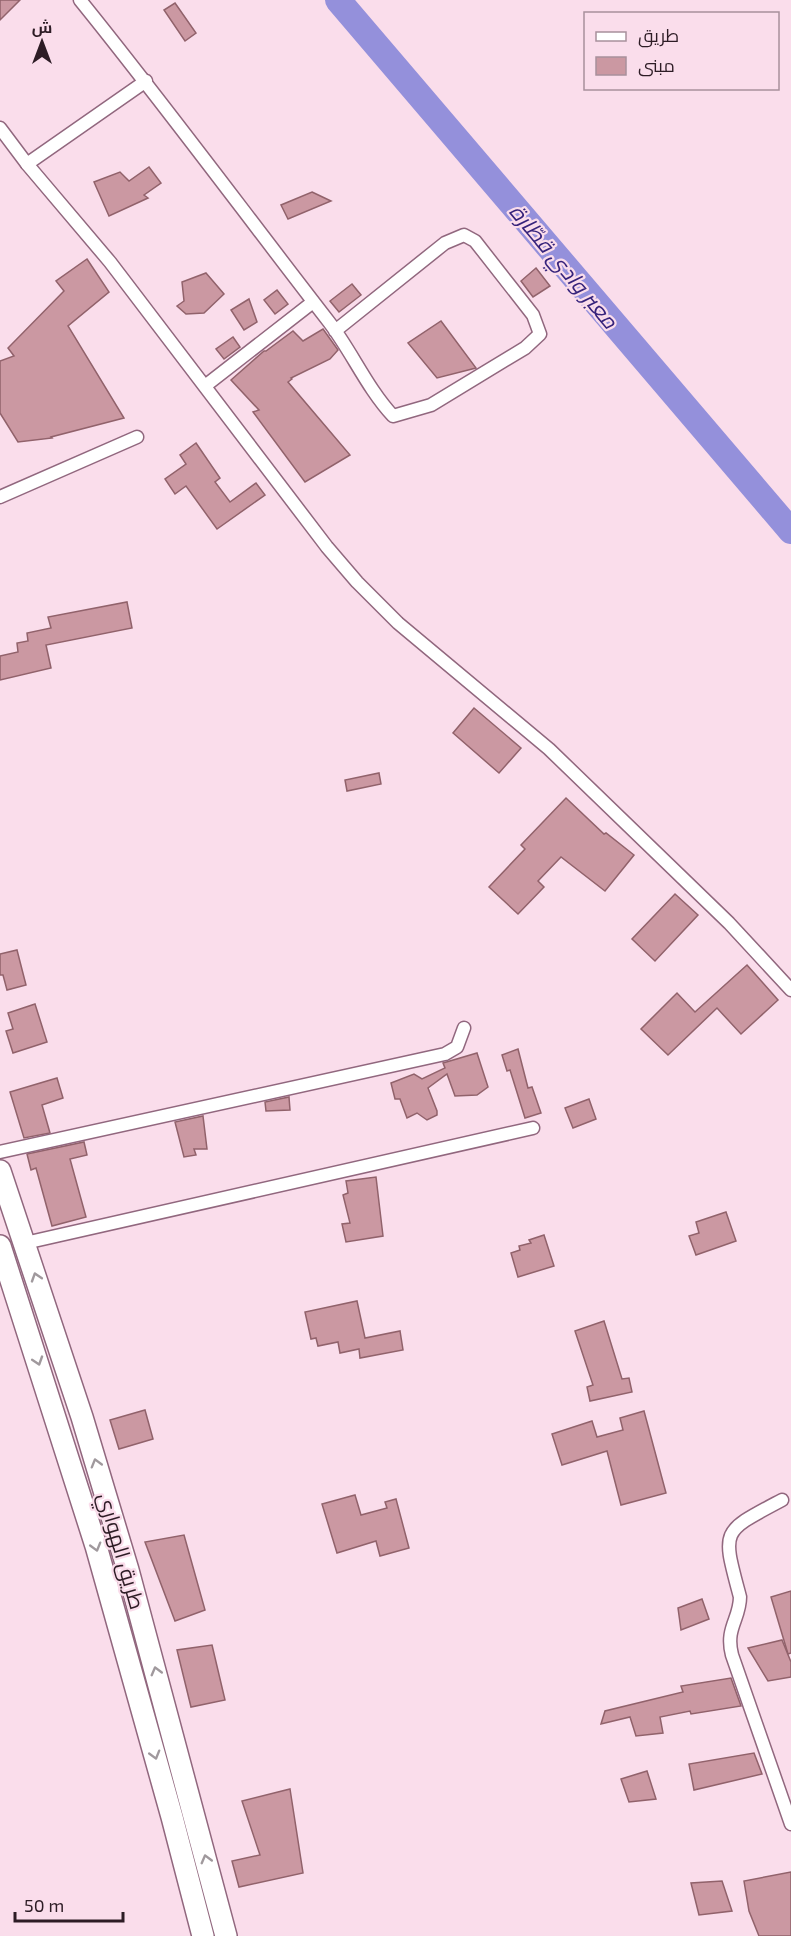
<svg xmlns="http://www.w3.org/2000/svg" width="791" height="1936" font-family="'Exo 2',Cairo,sans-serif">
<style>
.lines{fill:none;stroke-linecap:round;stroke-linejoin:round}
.river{stroke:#9490db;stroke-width:26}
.building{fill:#cb98a2;stroke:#91626b;stroke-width:1.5}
.street-casing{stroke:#91677e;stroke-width:15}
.highway-casing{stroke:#91677e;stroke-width:24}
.street{stroke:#fff;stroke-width:12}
.highway{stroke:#fff;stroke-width:21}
.oneway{stroke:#a0999d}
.labels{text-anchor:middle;stroke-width:4.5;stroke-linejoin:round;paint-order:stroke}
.street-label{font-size:21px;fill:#2d1c25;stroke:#faddeb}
.water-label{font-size:22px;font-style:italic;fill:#36237b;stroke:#faddeb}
</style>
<rect width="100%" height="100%" fill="#faddeb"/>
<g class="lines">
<polyline class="river" points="338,0 791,531"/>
</g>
<g class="building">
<polygon points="0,0 20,0 0,20"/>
<polygon points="175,3 196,33 185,41 164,10"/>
<polygon points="149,167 161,183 144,195 148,198 109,216 94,182 120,172 129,181"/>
<polygon points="312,192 331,201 288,219 281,205"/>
<polygon points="87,259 109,292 68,326 124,418 51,437 52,438 18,442 0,413 0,361 14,356 8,348 64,291 56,281"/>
<polygon points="536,268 550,286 533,297 521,281"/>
<polygon points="206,273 224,294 204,313 186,314 177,306 184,301 182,282"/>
<polygon points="352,284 361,295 339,312 330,301"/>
<polygon points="277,290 288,304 275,314 264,300"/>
<polygon points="249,299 257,322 244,330 231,310"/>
<polygon points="441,321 476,368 437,378 408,343"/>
<polygon points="323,329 338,350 330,359 291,378 292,379 288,382 350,455 305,482 253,412 259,410 231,380 264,351 266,351 293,331 303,341"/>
<polygon points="233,337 240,347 224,359 216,349"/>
<polygon points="196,443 220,478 215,482 230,502 256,483 265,495 217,529 186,486 175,494 165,479 186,464 180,455"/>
<polygon points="127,602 132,628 46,645 51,668 0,680 0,656 18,652 17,643 28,641 27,633 51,628 48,617"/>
<polygon points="474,708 521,748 499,773 453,733"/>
<polygon points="379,773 381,784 347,791 345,780"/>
<polygon points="566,798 604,834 606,833 634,855 605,891 561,857 538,881 544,887 518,914 489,887 525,849 521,845"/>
<polygon points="675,894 698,915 655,961 632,939"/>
<polygon points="17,950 26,985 7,990 3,975 0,975 0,954"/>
<polygon points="747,965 778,1000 741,1034 717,1008 668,1055 641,1029 677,993 695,1012"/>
<polygon points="35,1004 47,1042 13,1053 6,1031 13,1029 8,1013"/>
<polygon points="518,1049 528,1088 532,1087 541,1113 525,1118 510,1070 507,1071 502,1055"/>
<polygon points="477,1053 488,1087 477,1095 455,1096 447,1074 428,1088 437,1111 437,1115 427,1120 417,1113 407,1118 400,1099 395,1099 391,1083 414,1074 422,1079 445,1068 443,1063"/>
<polygon points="57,1078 63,1098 42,1105 50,1133 24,1138 10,1092"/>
<polygon points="289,1097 290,1110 266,1111 265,1102"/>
<polygon points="589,1099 596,1119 573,1128 565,1108"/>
<polygon points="203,1116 207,1149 194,1149 196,1155 184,1157 175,1122"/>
<polygon points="84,1142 87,1155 70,1159 86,1217 52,1226 36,1168 31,1170 27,1154"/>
<polygon points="376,1177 383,1236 346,1242 342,1224 350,1223 343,1195 348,1193 346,1181"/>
<polygon points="726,1212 736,1241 696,1255 689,1236 699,1233 696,1222"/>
<polygon points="544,1235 554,1266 518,1277 511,1253 520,1250 519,1246 531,1243 529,1240"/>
<polygon points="357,1301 365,1338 400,1331 403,1350 360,1358 359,1349 340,1353 338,1342 318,1346 316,1338 311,1339 305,1312"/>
<polygon points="604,1321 622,1379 629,1378 632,1392 590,1401 587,1387 593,1385 575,1331"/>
<polygon points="145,1410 153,1439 119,1449 110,1420"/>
<polygon points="644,1411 666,1493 621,1505 607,1451 562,1465 552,1434 592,1421 597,1437 623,1430 620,1418"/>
<polygon points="355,1495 361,1515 387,1508 385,1502 396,1499 409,1548 380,1556 376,1541 337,1553 322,1504"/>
<polygon points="184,1535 205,1610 175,1621 145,1542"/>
<polygon points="791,1591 791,1653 788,1654 771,1597"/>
<polygon points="702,1599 709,1619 681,1630 678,1608"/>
<polygon points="782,1640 791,1662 791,1677 768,1681 748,1648"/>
<polygon points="212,1645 225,1700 191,1707 177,1650"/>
<polygon points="731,1678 741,1706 691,1714 690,1711 660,1717 663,1733 636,1736 630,1717 601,1724 605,1711 683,1692 681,1686"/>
<polygon points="754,1753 762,1774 694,1790 689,1764"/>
<polygon points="647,1771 656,1799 629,1802 621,1779"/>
<polygon points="290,1789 303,1873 239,1887 232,1861 260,1855 242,1801"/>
<polygon points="791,1872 791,1936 759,1936 749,1911 744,1881"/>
<polygon points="722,1881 732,1911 699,1915 691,1883"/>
</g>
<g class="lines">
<g class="street-casing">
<g id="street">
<path d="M80 0C165 105 246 215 329 322 352 352 367 388 393 416L431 405 525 348 540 334 533 315 475 241 464 235 445 243 335 331"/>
<polyline points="0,128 27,164 110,262 327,547 357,582 398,623 549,749 729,923 791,990"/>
<polyline points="27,164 146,81"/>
<polyline points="205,386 313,302"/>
<polyline points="0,497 137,437"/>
<polyline points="0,1152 445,1054 457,1047 464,1028"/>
<polyline points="25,1243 533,1128"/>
<path d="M782 1500C720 1533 722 1529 740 1597 740 1619 725 1628 732 1655L791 1824"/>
</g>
</g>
<g class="highway-casing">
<g id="highway">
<polyline points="0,1171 82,1417 128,1570 226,1936"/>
<polyline points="0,1246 96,1546 172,1817 203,1936"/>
</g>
</g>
<use href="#street" class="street"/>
<use href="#highway" class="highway"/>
</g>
<defs><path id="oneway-chevron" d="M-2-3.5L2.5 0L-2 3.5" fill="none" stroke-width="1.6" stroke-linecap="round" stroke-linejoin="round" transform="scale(1.5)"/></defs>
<g class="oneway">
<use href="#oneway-chevron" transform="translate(36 1277) rotate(-108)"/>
<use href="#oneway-chevron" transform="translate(38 1361) rotate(72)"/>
<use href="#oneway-chevron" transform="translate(96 1463) rotate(-106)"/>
<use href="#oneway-chevron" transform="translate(96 1547) rotate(74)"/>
<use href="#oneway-chevron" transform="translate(156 1671) rotate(-105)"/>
<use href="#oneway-chevron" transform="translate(155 1755) rotate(74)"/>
<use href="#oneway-chevron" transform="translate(206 1859) rotate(-105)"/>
</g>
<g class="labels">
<g class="street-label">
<text transform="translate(121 1551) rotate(74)" y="7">طريق الهواري</text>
</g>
<g class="water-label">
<text transform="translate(564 266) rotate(50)" y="8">معبر وادي قطّارة</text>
</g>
</g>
<rect x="584" y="12" width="195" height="78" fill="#faddeb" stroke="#a8909c" stroke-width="1.5"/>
<rect x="596" y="32" width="30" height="9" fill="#ffffff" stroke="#a8909c" stroke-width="1.5"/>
<text x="638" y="42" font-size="18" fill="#2d1c25">طريق</text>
<rect x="596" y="57" width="30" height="18" fill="#cb98a2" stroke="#a8909c" stroke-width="1.5"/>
<text x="638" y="72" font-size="18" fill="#2d1c25">مبنى</text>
<g transform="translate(42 42)" stroke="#faddeb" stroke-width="4.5" paint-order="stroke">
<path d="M0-4.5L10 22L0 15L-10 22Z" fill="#2d1c25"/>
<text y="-9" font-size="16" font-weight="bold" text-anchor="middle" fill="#2d1c25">ش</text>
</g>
<path d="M15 1912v9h108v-9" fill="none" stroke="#2d1c25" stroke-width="3"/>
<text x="24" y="1912" font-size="18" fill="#2d1c25" stroke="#faddeb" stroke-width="4.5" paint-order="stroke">50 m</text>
</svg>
